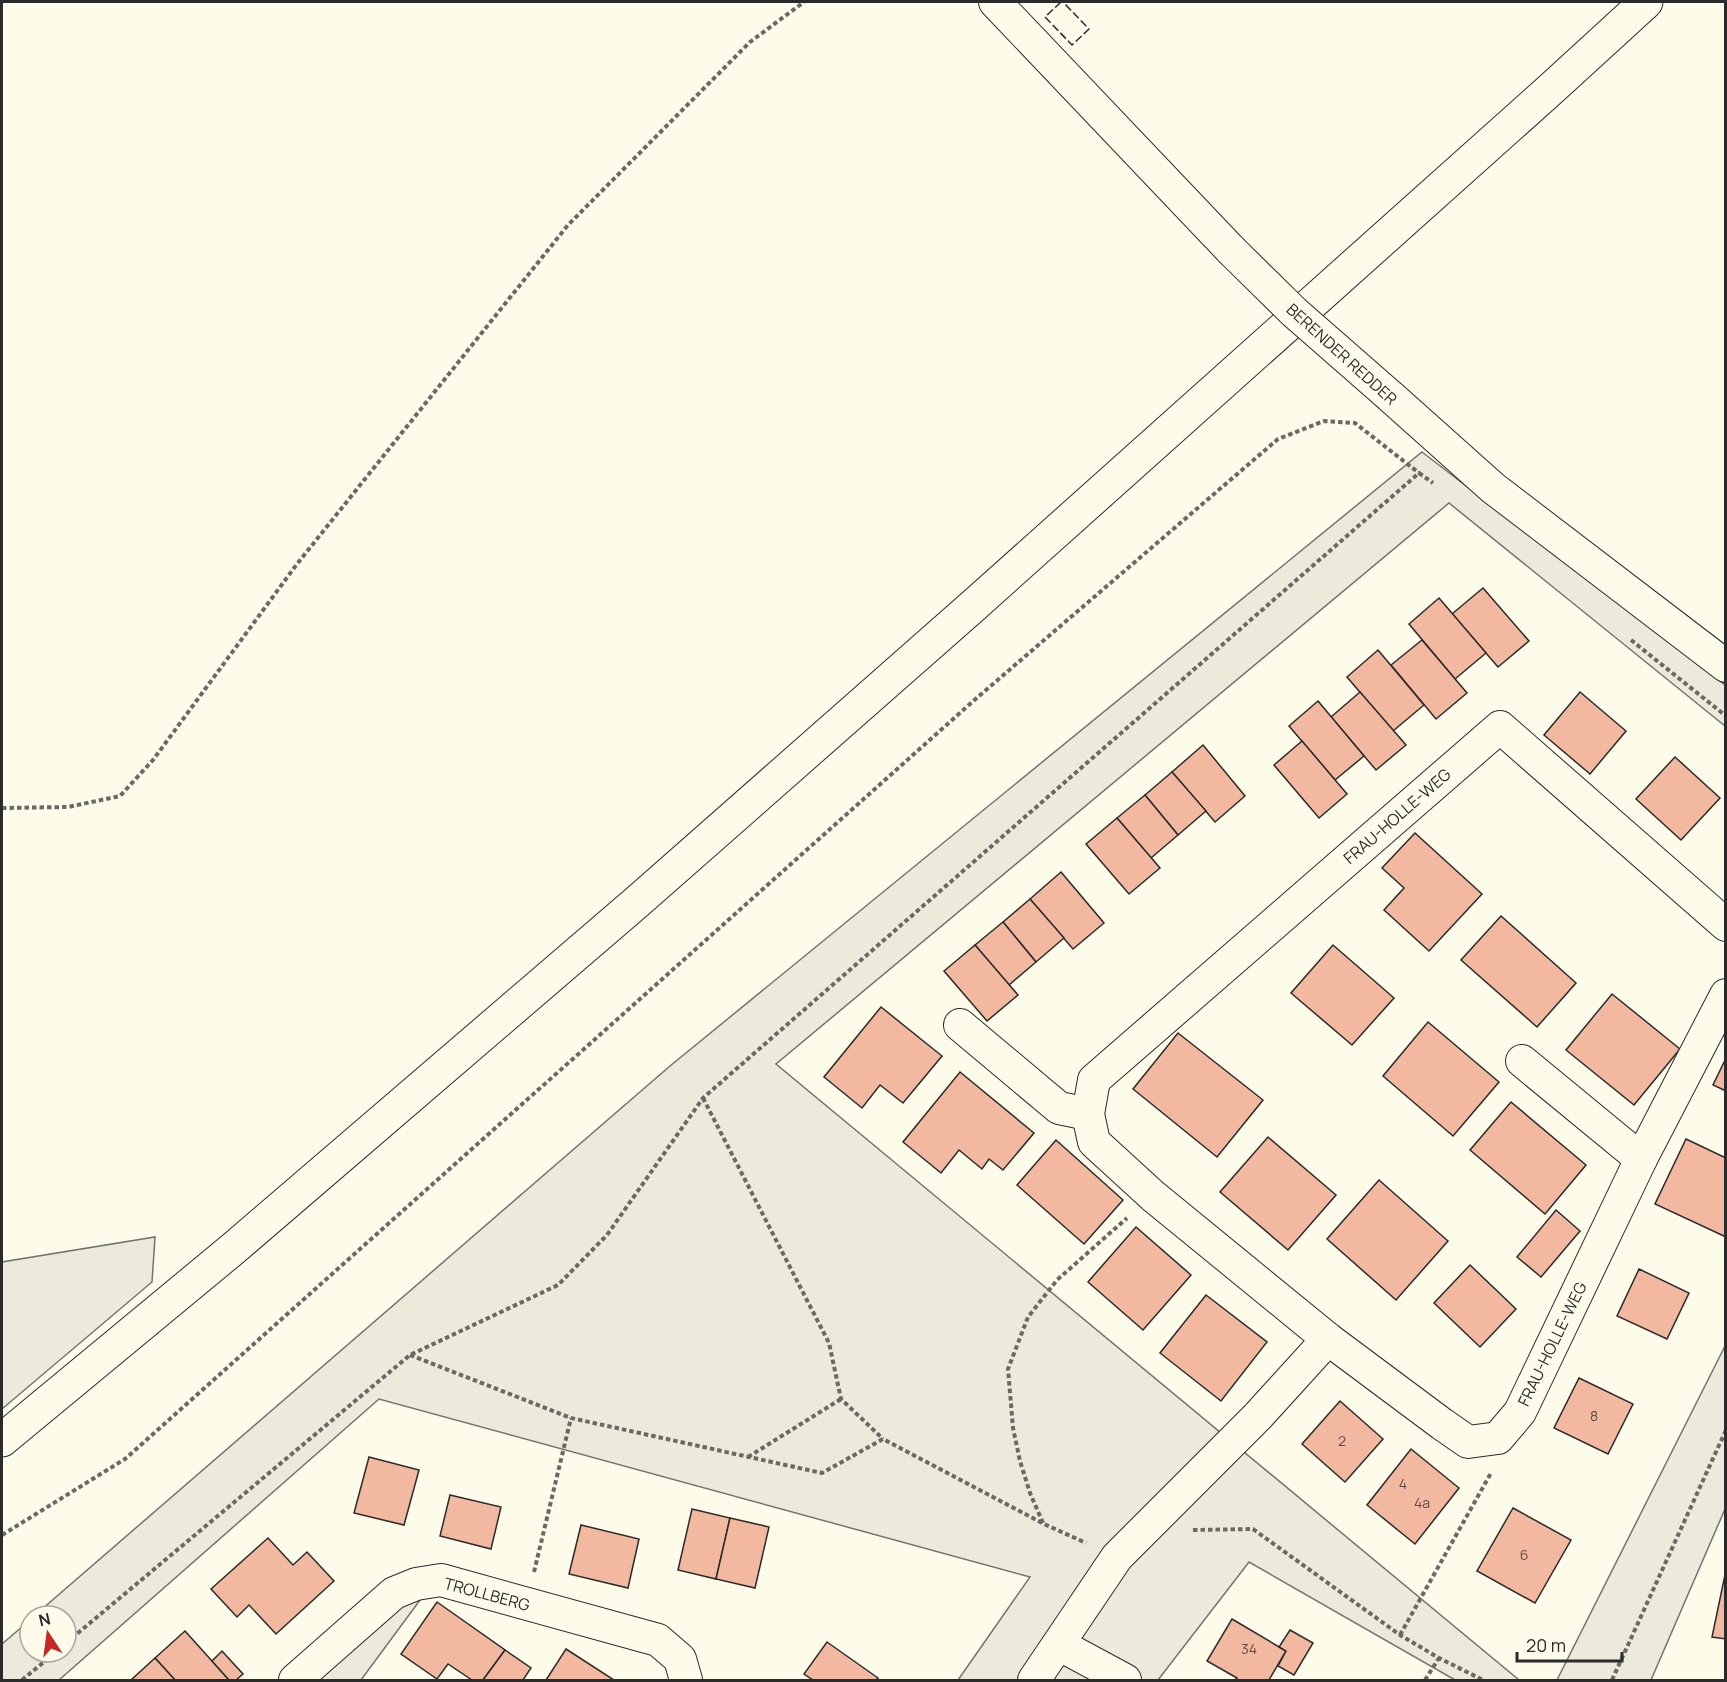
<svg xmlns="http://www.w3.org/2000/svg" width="1727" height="1682" font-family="Manrope,sans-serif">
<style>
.green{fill:#ecebdb;stroke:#74746e;stroke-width:1.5}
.building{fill:#f2b8a0;stroke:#2b2b2b;stroke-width:1.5}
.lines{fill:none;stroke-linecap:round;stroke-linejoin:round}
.street-casing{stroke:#2b2b2b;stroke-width:34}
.primary-casing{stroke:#2b2b2b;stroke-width:35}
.path{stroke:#6a6964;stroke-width:4;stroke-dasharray:4.5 3;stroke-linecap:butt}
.street{stroke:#fdfbea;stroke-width:32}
.primary{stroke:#fdfbea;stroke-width:33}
.street-bridge-casing{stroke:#2b2b2b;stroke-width:34;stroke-linecap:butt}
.street-bridge{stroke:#fdfbea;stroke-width:32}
.fence{stroke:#2b2b2b;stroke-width:1.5;stroke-dasharray:8 3;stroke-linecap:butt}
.labels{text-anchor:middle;stroke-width:4.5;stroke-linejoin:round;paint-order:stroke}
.number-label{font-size:14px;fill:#5d4e48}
.street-label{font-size:16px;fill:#2b2b2b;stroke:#fdfbea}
</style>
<rect width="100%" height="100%" fill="#fdfbea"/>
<g class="green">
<polygon points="1422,452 1725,685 1725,726 1449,503 776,1064 1519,1680 1455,1680 1249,1562 1158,1680 958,1680 1030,1577 379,1399 59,1680 2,1680 2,1644 30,1620 30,1652 66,1652 66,1616 34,1616 670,1066"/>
<polygon points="155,1237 152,1282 2,1409 2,1262"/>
<polygon points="1725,1346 1725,1509 1651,1680 1557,1680"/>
<polygon points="412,1594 423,1596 361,1680 312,1680"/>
</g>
<g class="building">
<polygon points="1483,588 1529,641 1498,667 1452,614"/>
<polygon points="1439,598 1486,653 1455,679 1409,624"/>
<polygon points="1422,640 1467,693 1436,719 1391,665"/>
<polygon points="1378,650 1424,705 1393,731 1347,677"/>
<polygon points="1360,692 1406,745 1376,770 1331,717"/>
<polygon points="1580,692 1626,731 1590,774 1544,735"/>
<polygon points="1318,701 1364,756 1335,780 1289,726"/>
<polygon points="1302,741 1347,794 1319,818 1274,765"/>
<polygon points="1203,745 1245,796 1215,822 1172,772"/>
<polygon points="1675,757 1720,798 1681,840 1636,799"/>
<polygon points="1172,772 1206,811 1178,835 1145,795"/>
<polygon points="1145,795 1178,835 1151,858 1117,818"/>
<polygon points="1117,818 1160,868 1129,894 1086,844"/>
<polygon points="1415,833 1482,894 1429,951 1384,910 1404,888 1382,868"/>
<polygon points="1061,872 1104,923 1073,949 1030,899"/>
<polygon points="1030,899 1064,938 1036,962 1003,922"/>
<polygon points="1501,916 1576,983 1537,1027 1461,960"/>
<polygon points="1003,922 1036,962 1009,985 975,945"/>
<polygon points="975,945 1018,995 987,1021 944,971"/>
<polygon points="1333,945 1394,998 1352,1045 1291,993"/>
<polygon points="1612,994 1680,1049 1634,1105 1566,1050"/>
<polygon points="881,1007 942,1056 903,1103 880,1085 862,1108 824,1077"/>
<polygon points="1428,1022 1499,1082 1453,1136 1383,1076"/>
<polygon points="1178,1033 1263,1100 1217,1157 1133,1089"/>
<polygon points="1726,1058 1726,1091 1713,1085"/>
<polygon points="960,1072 1034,1133 1003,1170 989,1159 982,1169 959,1150 941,1173 903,1142"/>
<polygon points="1511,1102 1586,1165 1545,1214 1470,1150"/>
<polygon points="1268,1137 1336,1195 1288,1250 1220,1192"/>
<polygon points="1686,1139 1726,1158 1726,1237 1655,1204"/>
<polygon points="1056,1140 1123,1200 1084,1244 1017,1185"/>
<polygon points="1379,1180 1448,1241 1396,1300 1327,1239"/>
<polygon points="1556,1210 1580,1231 1541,1277 1517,1257"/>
<polygon points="1136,1227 1191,1275 1143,1330 1088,1282"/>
<polygon points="1470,1265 1516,1309 1480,1347 1434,1303"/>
<polygon points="1639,1269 1689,1293 1667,1339 1617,1316"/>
<polygon points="1206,1295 1267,1342 1221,1401 1160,1353"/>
<polygon points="1579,1378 1633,1404 1608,1454 1554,1428"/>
<polygon points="1340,1401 1383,1439 1345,1482 1302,1444"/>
<polygon points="1411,1449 1459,1488 1415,1544 1367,1505"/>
<polygon points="369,1457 419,1470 404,1525 354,1513"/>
<polygon points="450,1495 501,1507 491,1549 440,1536"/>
<polygon points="1513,1508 1571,1540 1535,1603 1477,1571"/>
<polygon points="692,1509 730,1518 716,1579 678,1570"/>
<polygon points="730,1518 769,1527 755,1588 716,1579"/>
<polygon points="581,1525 639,1539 628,1588 569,1574"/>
<polygon points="268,1538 293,1565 307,1552 334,1581 276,1634 249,1605 237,1617 211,1589"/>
<polygon points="1726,1570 1726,1639 1712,1637"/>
<polygon points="437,1602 505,1650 483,1680 472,1680 448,1664 437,1679 401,1654"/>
<polygon points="1232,1619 1286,1651 1269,1680 1235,1680 1237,1678 1207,1661"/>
<polygon points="1290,1630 1313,1643 1294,1675 1278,1666 1286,1651 1279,1647"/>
<polygon points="185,1631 212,1661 229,1680 175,1680 155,1658"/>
<polygon points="827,1642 878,1678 876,1680 813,1680 804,1674"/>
<polygon points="566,1649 614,1680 546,1680"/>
<polygon points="505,1650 531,1668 523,1680 483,1680"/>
<polygon points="222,1651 243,1674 236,1680 229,1680 212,1661"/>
<polygon points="155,1658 175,1680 131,1680"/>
</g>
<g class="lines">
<g class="street-casing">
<g id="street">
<polyline points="995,2 1231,250"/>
<polyline points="1390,396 1493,488 1726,666"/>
<polyline points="1726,925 1500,727 1094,1080 1088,1114 1094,1142 1153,1196 1328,1339 1442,1424 1468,1442 1498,1438 1520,1412 1641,1159 1726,995"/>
<polyline points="960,1025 1059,1108 1088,1114"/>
<polyline points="1522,1061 1641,1159"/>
<polyline points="1060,1645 1125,1680"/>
<polyline points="295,1680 394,1593 416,1584 441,1580 658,1640 680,1659 686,1680"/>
<polyline points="1034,1680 1117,1557 1258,1416 1328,1339"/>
</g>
</g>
<g class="primary-casing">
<polyline id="primary" points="2,1440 234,1248 637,902 972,607 1551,89 1646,2"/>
</g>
<g class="path">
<polyline points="1631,640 1726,716"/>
<polyline points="2,808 68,807 120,796 153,760 297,564 568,225 750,42 804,2"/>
<polyline points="703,1098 829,1343 841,1399 883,1439"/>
<polyline points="410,1355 571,1418 822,1473 883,1439 1044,1524 1086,1543"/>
<polyline points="748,1457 841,1399"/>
<polyline points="1043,1523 1030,1493 1020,1461 1013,1428 1008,1369 1028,1317 1057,1280 1127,1218"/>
<polyline points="1193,1530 1253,1529 1400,1635 1439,1658 1483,1680"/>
<polyline points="2,1535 125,1459 979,696 1278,439 1324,421 1355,423 1419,473"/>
<polyline points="534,1572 571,1418"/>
<polyline points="1400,1635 1491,1473"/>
<polyline points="66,1643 410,1355 558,1285 607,1235 703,1098 1419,473 1433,483"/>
<polyline points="22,1680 56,1652"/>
<polyline points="1425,1680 1439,1658"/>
<polyline points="1612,1680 1726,1430"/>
</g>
<use href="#street" class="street"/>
<use href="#primary" class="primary"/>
<g class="street-bridge-casing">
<polyline id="street-bridge" points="1231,250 1294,312 1390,396"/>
</g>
<use href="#street-bridge" class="street-bridge"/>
<polyline class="fence" points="1061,2 1045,17 1072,45 1089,29 1063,2"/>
</g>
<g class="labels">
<g class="number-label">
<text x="1594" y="1421">8</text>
<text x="1342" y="1446">2</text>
<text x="1403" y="1489">4</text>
<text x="1422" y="1508">4a</text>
<text x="1524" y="1560">6</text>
<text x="1249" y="1654">34</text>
</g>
<g class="street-label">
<text transform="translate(1342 354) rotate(42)" y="6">BERENDER REDDER</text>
<text transform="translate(1397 816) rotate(-41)" y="6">FRAU-HOLLE-WEG</text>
<text transform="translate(1552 1344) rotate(-64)" y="6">FRAU-HOLLE-WEG</text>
<text transform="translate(487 1594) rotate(15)" y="6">TROLLBERG</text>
</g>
</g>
<rect width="1727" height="1682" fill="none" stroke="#2b2b2b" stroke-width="6"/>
<g transform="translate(48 1634) rotate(347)"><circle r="28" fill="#fdfbea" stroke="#a9a89e" stroke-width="1.5"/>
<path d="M0-4.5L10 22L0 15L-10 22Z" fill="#c62828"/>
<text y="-9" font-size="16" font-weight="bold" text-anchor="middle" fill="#2b2b2b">N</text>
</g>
<path d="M1517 1652v9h105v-9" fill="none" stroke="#2b2b2b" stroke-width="3"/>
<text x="1526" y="1652" font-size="18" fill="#2b2b2b" stroke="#fdfbea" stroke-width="4.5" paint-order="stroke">20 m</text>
</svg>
